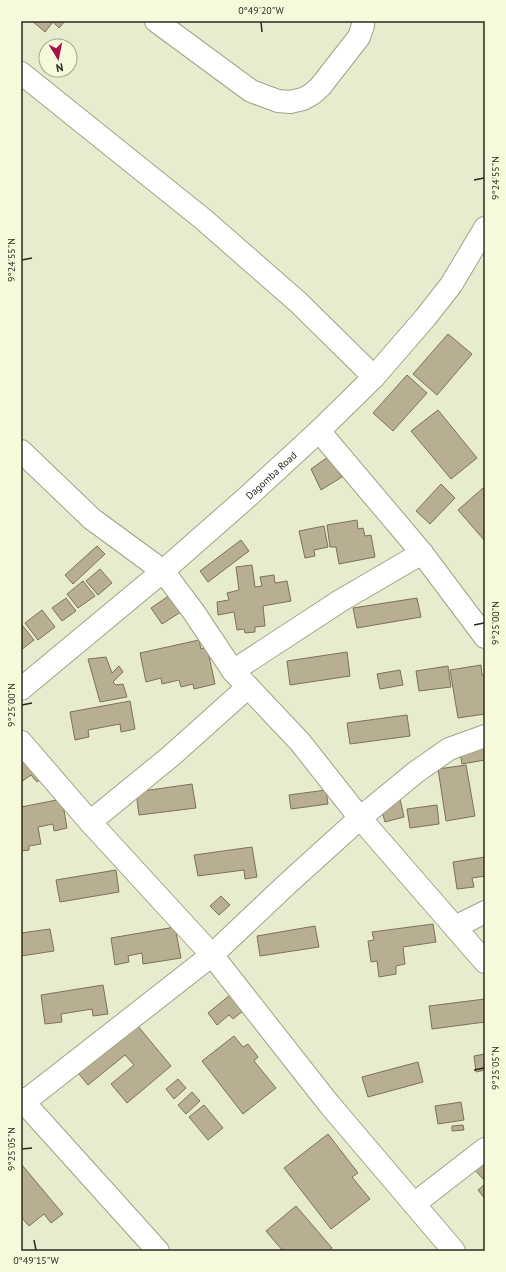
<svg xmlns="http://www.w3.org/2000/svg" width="506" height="1272" font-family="'PT Sans',sans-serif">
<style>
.building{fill:#b8ae92;stroke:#7b7257}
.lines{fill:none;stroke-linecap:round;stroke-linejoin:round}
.minor-casing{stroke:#a0a386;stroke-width:24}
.minor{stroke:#fff;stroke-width:22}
.ticks{fill:none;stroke:#292a1e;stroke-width:1.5}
.labels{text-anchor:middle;stroke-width:3;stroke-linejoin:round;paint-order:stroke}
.street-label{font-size:10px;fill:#292a1e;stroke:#f6fadb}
.neatline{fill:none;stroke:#292a1e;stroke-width:1.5}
.ticks-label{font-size:10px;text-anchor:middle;fill:#292a1e}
</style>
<rect width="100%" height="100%" fill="#e8ecce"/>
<g class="building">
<polygon points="32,21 65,21 59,28 53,22 45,32"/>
<polygon points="448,334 472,354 437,395 413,374"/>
<polygon points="407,375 427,393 393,431 373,413"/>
<polygon points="438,410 477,458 451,479 411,431"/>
<polygon points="328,457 342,477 321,490 311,469"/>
<polygon points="441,484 455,498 430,524 416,511"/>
<polygon points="483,488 485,490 485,541 458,510"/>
<polygon points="357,520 358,529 363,528 365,536 371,535 375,557 339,564 336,547 330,547 327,525"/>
<polygon points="324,526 328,547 314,550 315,556 305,558 299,531"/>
<polygon points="241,540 249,551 208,582 200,571"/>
<polygon points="97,546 105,554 73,584 65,575"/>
<polygon points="252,565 255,587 262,586 260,577 274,575 275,583 287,581 291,601 263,606 265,626 255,627 255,632 245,633 244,629 237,630 234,612 218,615 217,602 229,600 227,593 239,590 236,567"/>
<polygon points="100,569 112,583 98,595 86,581"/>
<polygon points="83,581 95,596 78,608 67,594"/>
<polygon points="170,595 181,612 162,624 151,608"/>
<polygon points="66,598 76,611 62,621 52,608"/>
<polygon points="417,598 421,617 357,628 353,608"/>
<polygon points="42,610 55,627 38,640 25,623"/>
<polygon points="22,625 34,640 21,650 21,626"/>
<polygon points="199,640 201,649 207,647 215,684 194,689 193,684 181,687 179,680 162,684 161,678 146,682 140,653"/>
<polygon points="347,652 350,676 290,685 287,661"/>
<polygon points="106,657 112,673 119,666 123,672 113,682 116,685 123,684 127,697 100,702 88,659"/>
<polygon points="481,665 482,675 485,675 485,714 458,718 450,670"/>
<polygon points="448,666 451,687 419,691 416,671"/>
<polygon points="400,670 403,685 380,689 377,674"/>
<polygon points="130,701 135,729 121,732 120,724 88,730 89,737 75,740 70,712"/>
<polygon points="407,715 410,736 350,744 347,723"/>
<polygon points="485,744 485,760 462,764 459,748"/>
<polygon points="21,753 47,775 37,782 31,775 21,782"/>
<polygon points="466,765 475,816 446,821 438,769"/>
<polygon points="192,784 196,808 139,815 136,792"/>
<polygon points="326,790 328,804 291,809 289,795"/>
<polygon points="62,799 67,828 54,831 53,824 38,827 41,844 29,846 29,850 21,851 21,807"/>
<polygon points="400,799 404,817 385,822 380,804"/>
<polygon points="437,805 439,824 410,828 407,809"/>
<polygon points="252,847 257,877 245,879 244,870 198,876 194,855"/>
<polygon points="485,857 485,876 472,878 474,887 457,889 453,862"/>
<polygon points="116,870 119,892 60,902 56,880"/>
<polygon points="221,896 230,905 219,915 210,906"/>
<polygon points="433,924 436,942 403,947 405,964 396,966 396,974 379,977 377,961 371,962 368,941 374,940 372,932"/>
<polygon points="315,926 319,947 260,956 257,936"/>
<polygon points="175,927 181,958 143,964 142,953 128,956 129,962 115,965 111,938"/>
<polygon points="50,929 54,951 21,956 21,933"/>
<polygon points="103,985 108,1014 93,1016 92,1009 61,1014 62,1022 45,1024 41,995"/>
<polygon points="230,995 244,1010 233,1019 229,1015 217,1025 208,1013"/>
<polygon points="485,999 485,1022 432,1029 429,1006"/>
<polygon points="132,1019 171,1066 127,1103 111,1084 134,1065 125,1055 88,1085 74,1068"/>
<polygon points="234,1036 243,1047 248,1044 258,1057 254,1061 276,1088 243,1114 202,1061"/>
<polygon points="485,1054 485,1070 476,1072 474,1056"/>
<polygon points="418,1062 423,1082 368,1097 362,1077"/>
<polygon points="178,1079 186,1088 174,1099 166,1089"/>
<polygon points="192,1092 200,1101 186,1114 178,1105"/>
<polygon points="461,1102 464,1120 438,1124 435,1106"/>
<polygon points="204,1105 223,1128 208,1140 189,1117"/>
<polygon points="463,1125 464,1130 452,1131 452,1126"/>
<polygon points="328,1134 358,1173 352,1177 370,1199 331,1229 284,1168"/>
<polygon points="485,1160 485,1181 474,1169"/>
<polygon points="22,1165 63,1214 51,1223 44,1214 29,1226 22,1218 21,1219 21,1166"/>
<polygon points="485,1184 485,1199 478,1190"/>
<polygon points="296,1206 332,1248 328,1251 283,1251 266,1231"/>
</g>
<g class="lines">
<g class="minor-casing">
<g id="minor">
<polyline points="156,21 251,91 278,101 290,102 303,99 312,94 320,87 359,37 363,25 363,21"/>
<polyline points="21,73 203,219 299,303 374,377"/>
<polyline points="319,431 422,553 485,637"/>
<polyline points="21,451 92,519 163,571 193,611 233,671 300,742 360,818 485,962"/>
<polyline points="233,671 340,601 422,553"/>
<path id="s1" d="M21 689 163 571 245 499 319 431 374 377 425 318 451 285 485 228"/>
<polyline points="21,742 90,822 212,955 329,1104 454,1251"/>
<polyline points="90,822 171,756 248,687"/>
<polyline points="455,927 485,912"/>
<polyline points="21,1099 158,1251"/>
<polyline points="24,1102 212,955 286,885 360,818 416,772 449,749 485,736"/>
<polyline points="414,1204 485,1149"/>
</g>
</g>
<use href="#minor" class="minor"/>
</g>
<path class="ticks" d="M261 22 262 32M474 180 484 178M22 260 32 258M474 625 484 623M22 705 32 703M474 1070 484 1068M22 1149 32 1148M34 1240 36 1250"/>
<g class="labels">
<g class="street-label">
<text dy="4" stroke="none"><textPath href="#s1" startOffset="329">Dagomba Road</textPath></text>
</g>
</g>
<rect width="506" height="1272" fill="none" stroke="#f6fadb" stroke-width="44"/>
<g transform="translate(58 58) rotate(170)"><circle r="19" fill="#f6fadb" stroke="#a4a78f"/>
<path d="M0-3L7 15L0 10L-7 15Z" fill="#a40f4c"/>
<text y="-6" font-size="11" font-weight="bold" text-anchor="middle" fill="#292a1e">N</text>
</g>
<rect x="22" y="22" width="462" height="1228" class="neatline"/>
<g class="ticks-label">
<text x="261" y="14">0°49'20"W</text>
<text transform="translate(495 178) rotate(-90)" y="4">9°24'55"N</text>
<text transform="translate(11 260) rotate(-90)" y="4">9°24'55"N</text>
<text transform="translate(495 623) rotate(-90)" y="4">9°25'00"N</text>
<text transform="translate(11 705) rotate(-90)" y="4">9°25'00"N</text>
<text transform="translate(495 1068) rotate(-90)" y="4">9°25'05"N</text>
<text transform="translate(11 1149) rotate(-90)" y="4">9°25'05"N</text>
<text x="36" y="1264">0°49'15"W</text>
</g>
</svg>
